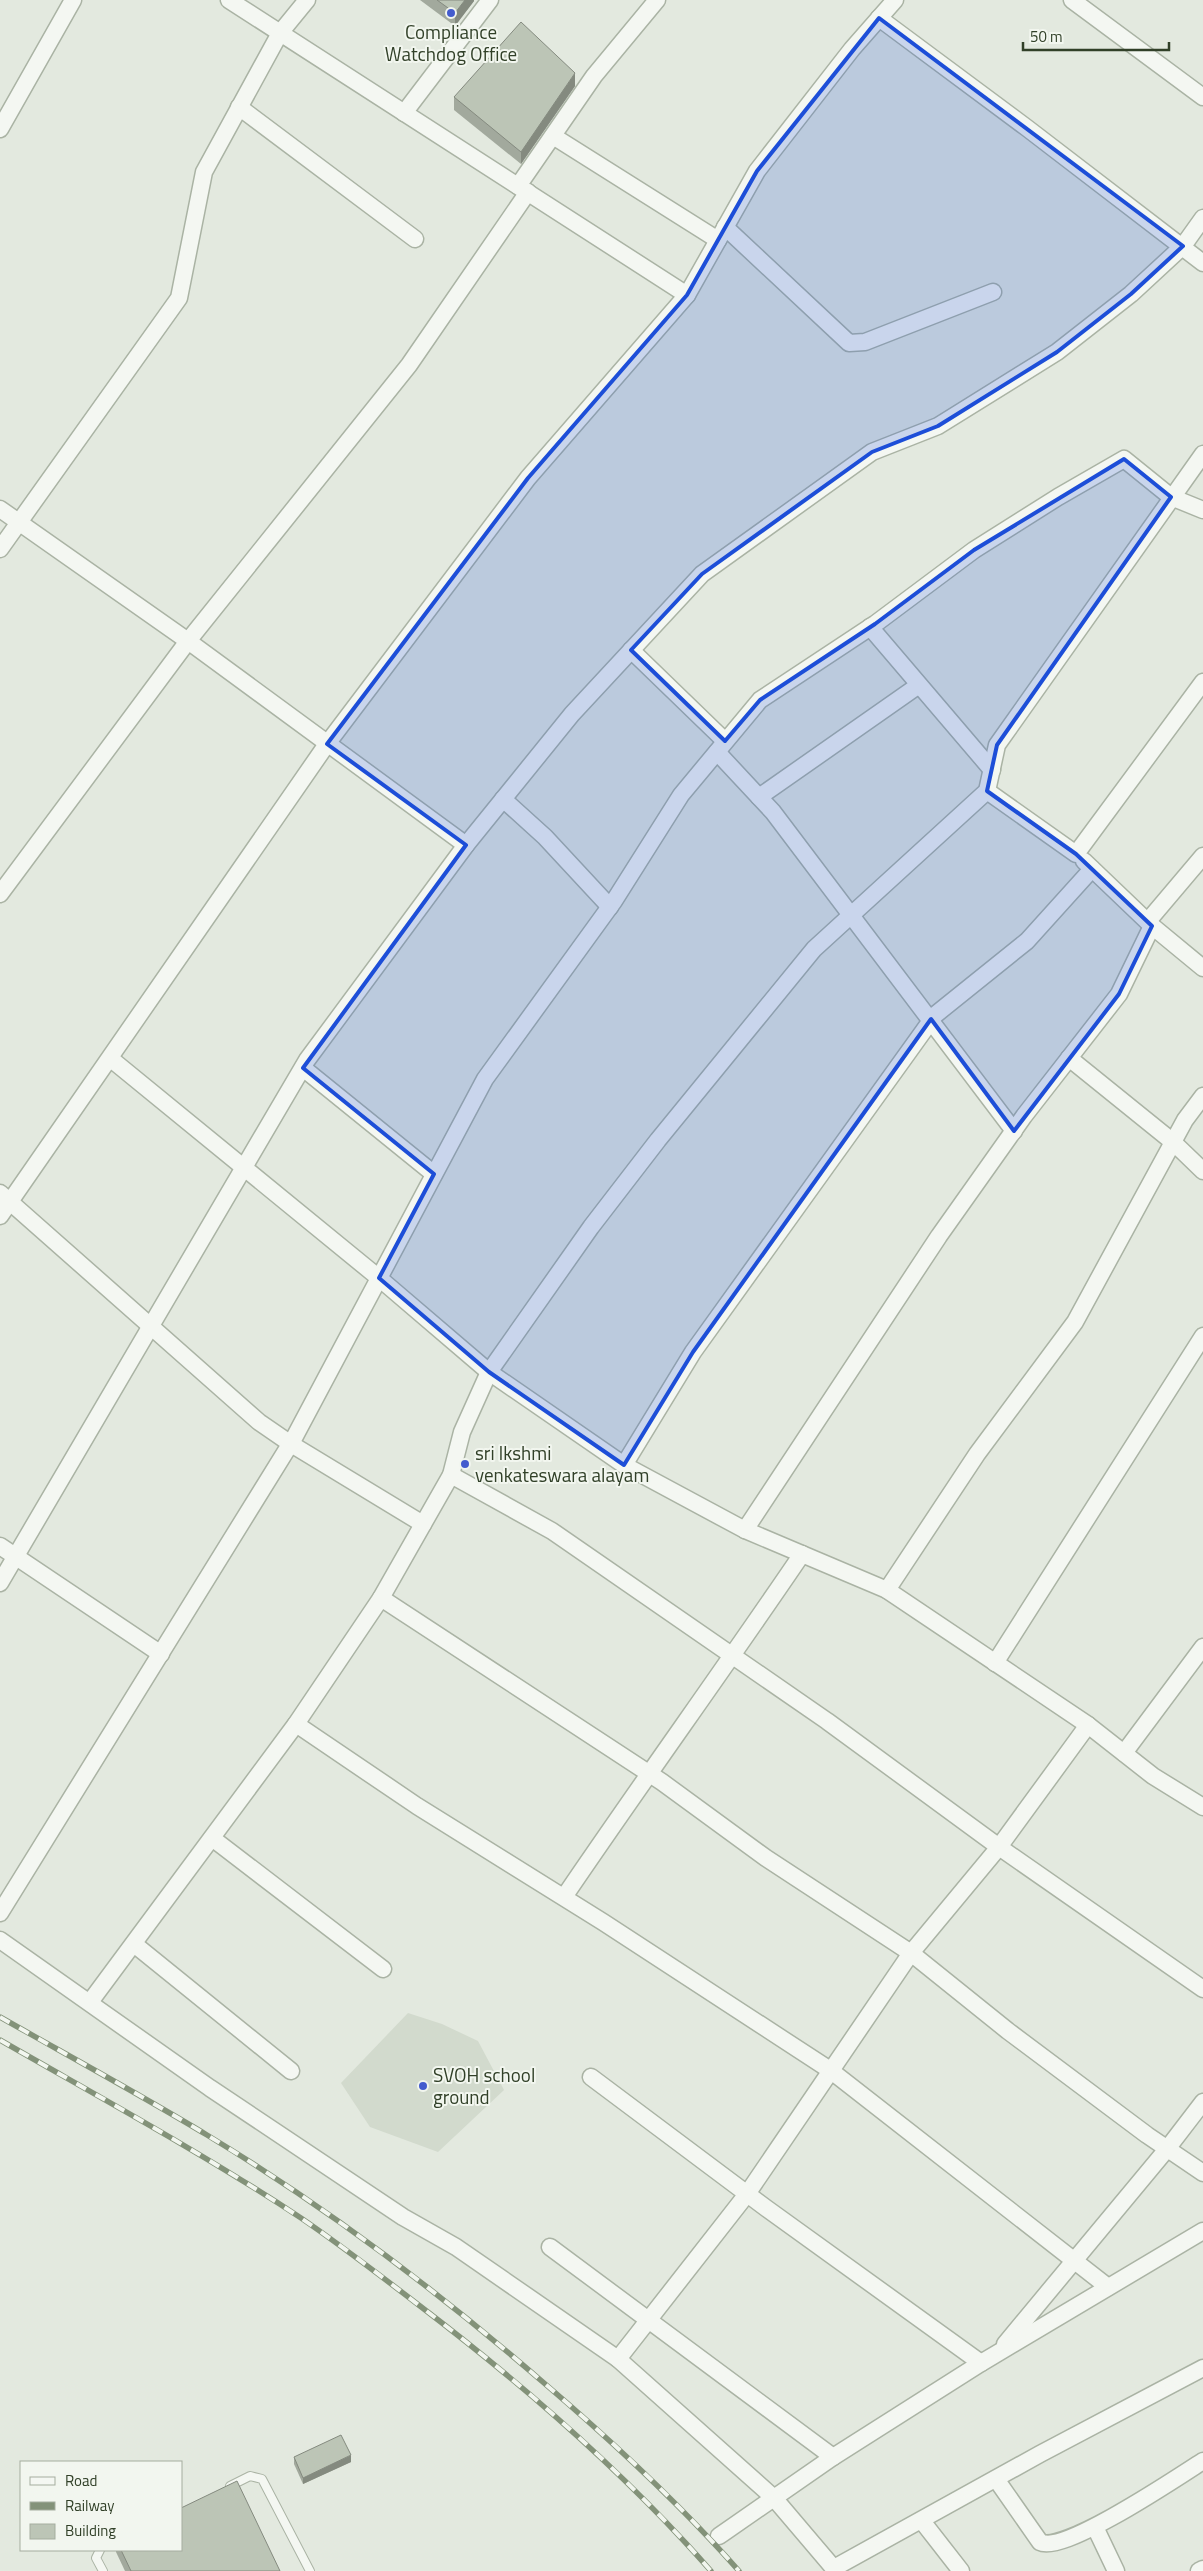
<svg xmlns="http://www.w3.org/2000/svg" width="1203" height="2571" font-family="'Titillium Web',sans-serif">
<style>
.built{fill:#d2dacd}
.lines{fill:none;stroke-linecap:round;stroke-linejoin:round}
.lane-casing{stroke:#aab3a4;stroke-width:10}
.street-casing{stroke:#aab3a4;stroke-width:19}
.lane{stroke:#f4f7f2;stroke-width:8}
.street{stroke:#f4f7f2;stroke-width:16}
.rail-casing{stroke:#839279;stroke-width:5.5}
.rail{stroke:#f2f6ef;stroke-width:4;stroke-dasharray:11;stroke-linecap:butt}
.wall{fill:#a2a99d}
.shaded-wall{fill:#848a7f}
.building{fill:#bcc5b6;stroke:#848a7f}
.marked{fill:#1d4ed8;fill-opacity:0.2;stroke:#1d4ed8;stroke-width:4;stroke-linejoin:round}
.poi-dot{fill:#445cce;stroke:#f2f6ef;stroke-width:2}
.labels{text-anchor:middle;stroke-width:4;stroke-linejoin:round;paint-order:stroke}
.poi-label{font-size:19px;fill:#314028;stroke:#f2f6ef;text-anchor:start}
</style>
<rect width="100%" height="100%" fill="#e3e9df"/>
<polygon class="built" points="408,2013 442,2024 478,2041 504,2090 438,2152 370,2127 341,2083"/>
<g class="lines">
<g class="lane-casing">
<g id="lane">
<polyline points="230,2486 250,2476 262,2479 310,2571"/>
<polyline points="100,2550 96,2558 103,2571"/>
</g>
</g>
<g class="street-casing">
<g id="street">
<polyline points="229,0 687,295"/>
<polyline points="1072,0 1203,97"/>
<polyline points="879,18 1027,128 1203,263"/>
<polyline points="239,107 415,239"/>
<polyline points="404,113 490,0"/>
<polyline points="0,129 73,0"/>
<polyline points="553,136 718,240"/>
<polyline points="518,186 594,76 657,0"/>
<polyline points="725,227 849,343 865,342 993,292"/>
<polyline points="0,509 188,641 466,845"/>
<polyline points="0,549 179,298 204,172 280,33 307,0"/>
<polyline points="870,627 992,770"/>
<polyline points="631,650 725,741"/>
<polyline points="717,752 773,812 1014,1131"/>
<polyline points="987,791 1076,854 1203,682"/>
<polyline points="759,797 919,685"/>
<polyline points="503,799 545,837 610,907"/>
<polyline points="1084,861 1152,926 1203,968"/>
<polyline points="0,894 188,641 409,365 528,192"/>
<polyline points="1148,921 1203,856"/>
<polyline points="1069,1058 1173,1142 1203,1171"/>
<polyline points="111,1059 379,1278 489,1372 624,1465 745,1530 887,1590 1088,1725 1153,1776 1203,1807"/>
<polyline points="303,1068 434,1174"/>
<polyline points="0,1193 259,1422 291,1444 423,1524"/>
<polyline points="0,1216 327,744 528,478 687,295 757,171 852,49 895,0"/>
<polyline points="624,1465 693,1352 935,1015 1027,941 1092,869"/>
<polyline points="451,1475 552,1531 827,1721 999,1847 1203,1989"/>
<polyline points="745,1530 939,1236 1024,1116 1119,994 1152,926"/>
<polyline points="0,1546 161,1654"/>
<polyline points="0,1583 307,1060 466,845 572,714 702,574 872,452 938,426 1057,352 1131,294 1183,246 1203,218"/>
<polyline points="887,1590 977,1454 1075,1322 1185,1120 1203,1096"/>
<polyline points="381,1598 662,1782 766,1858 911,1953 1008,2031 1147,2135 1203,2173"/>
<polyline points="995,1663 1203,1336"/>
<polyline points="296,1724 417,1806 603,1922 830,2070 1108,2287"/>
<polyline points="1124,1753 1203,1647"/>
<polyline points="212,1838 383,1969"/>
<path d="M564 1897C642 1782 724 1669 802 1554"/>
<polyline points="0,1913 294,1438 485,1079 614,901 681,795 760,700 875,624 974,550 1058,497 1124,459 1171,497 1203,510"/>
<polyline points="0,1940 210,2088 403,2217 456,2247 618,2359 774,2498 836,2571"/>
<polyline points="134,1944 291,2071"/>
<polyline points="90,2002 296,1724 381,1598 451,1475 462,1432 489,1372 591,1227 658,1140 814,949 987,791 997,745 1203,454"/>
<polyline points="591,2077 766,2208 981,2363"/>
<polyline points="550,2247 833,2457"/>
<polyline points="1005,2344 1167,2149 1203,2102"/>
<polyline points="618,2359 747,2194 911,1953 999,1847 1088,1725"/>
<path d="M996 2479 1040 2542C1064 2554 1178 2477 1203 2461"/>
<polyline points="922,2521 961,2571"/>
<polyline points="1095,2527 1116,2571"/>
<polyline points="719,2536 833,2457 981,2363 1203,2231"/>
<polyline points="834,2568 1040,2454 1203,2368"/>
<polyline points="1199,2571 1203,2569"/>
</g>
</g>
<use href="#lane" class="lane"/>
<use href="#street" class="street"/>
<g class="rail-casing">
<g id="rail">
<path d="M0 2017C69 2056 139 2094 207 2135 326 2207 439 2292 544 2383 613 2442 679 2503 739 2571"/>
<path d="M0 2040C101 2098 204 2154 301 2218 342 2246 381 2276 420 2306 525 2386 624 2472 711 2571"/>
</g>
</g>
<use href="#rail" class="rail"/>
</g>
<g class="wall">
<polygon points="420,0 474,0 474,1 455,26"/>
<polygon points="575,86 521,164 454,110 454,97"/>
<polygon points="294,2457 351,2462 303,2484 294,2464"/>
<polygon points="116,2550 181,2550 280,2571 125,2571 116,2552"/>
</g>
<g class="shaded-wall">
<polygon points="465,0 474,0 474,1 455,26 455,13"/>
<polygon points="575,73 575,86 521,164 521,152"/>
<polygon points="351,2455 351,2462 303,2484 303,2478"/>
</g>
<g class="building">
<polygon points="437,0 465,0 455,13"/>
<polygon points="521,22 575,73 521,152 454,97"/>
<polygon points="341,2435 351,2455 303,2478 294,2457"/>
<polygon points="237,2481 280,2571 131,2571 121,2550 181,2550 181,2508"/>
</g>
<path class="marked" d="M879 18 1183 246 1131 294 1057 352 938 426 872 452 702 574 631 650 725 741 760 700 875 624 974 550 1124 459 1171 497 997 745 987 791 1076 854 1152 926 1119 994 1014 1131 931 1019 693 1352 624 1465 489 1372 379 1278 434 1174 303 1068 466 845 327 744 528 478 687 295 757 171Z"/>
<g class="poi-dot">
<circle cx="451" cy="13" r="5"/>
<circle cx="465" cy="1464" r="5"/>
<circle cx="423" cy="2086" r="5"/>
</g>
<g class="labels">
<g class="poi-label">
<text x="451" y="39" text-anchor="middle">Compliance<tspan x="451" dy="22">Watchdog Office</tspan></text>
<text x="475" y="1460">sri lkshmi<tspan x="475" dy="22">venkateswara alayam</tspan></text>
<text x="433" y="2082">SVOH school<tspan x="433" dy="22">ground</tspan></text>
</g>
</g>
<rect x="20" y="2461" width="162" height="90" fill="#f2f6ef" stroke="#a5ad9f"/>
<rect x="30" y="2477" width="25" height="8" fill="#f4f7f2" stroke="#a5ad9f"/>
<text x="65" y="2486" font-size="15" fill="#314028">Road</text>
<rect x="30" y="2502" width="25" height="8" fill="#839279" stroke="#a5ad9f"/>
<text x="65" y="2511" font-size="15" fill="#314028">Railway</text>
<rect x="30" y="2524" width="25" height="15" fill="#bcc5b6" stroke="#a5ad9f"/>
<text x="65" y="2536" font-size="15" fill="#314028">Building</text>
<path d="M1023 42v8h146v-8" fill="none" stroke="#314028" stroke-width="2.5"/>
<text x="1030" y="42" font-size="15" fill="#314028" stroke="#f2f6ef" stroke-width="4" paint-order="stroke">50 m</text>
</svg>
